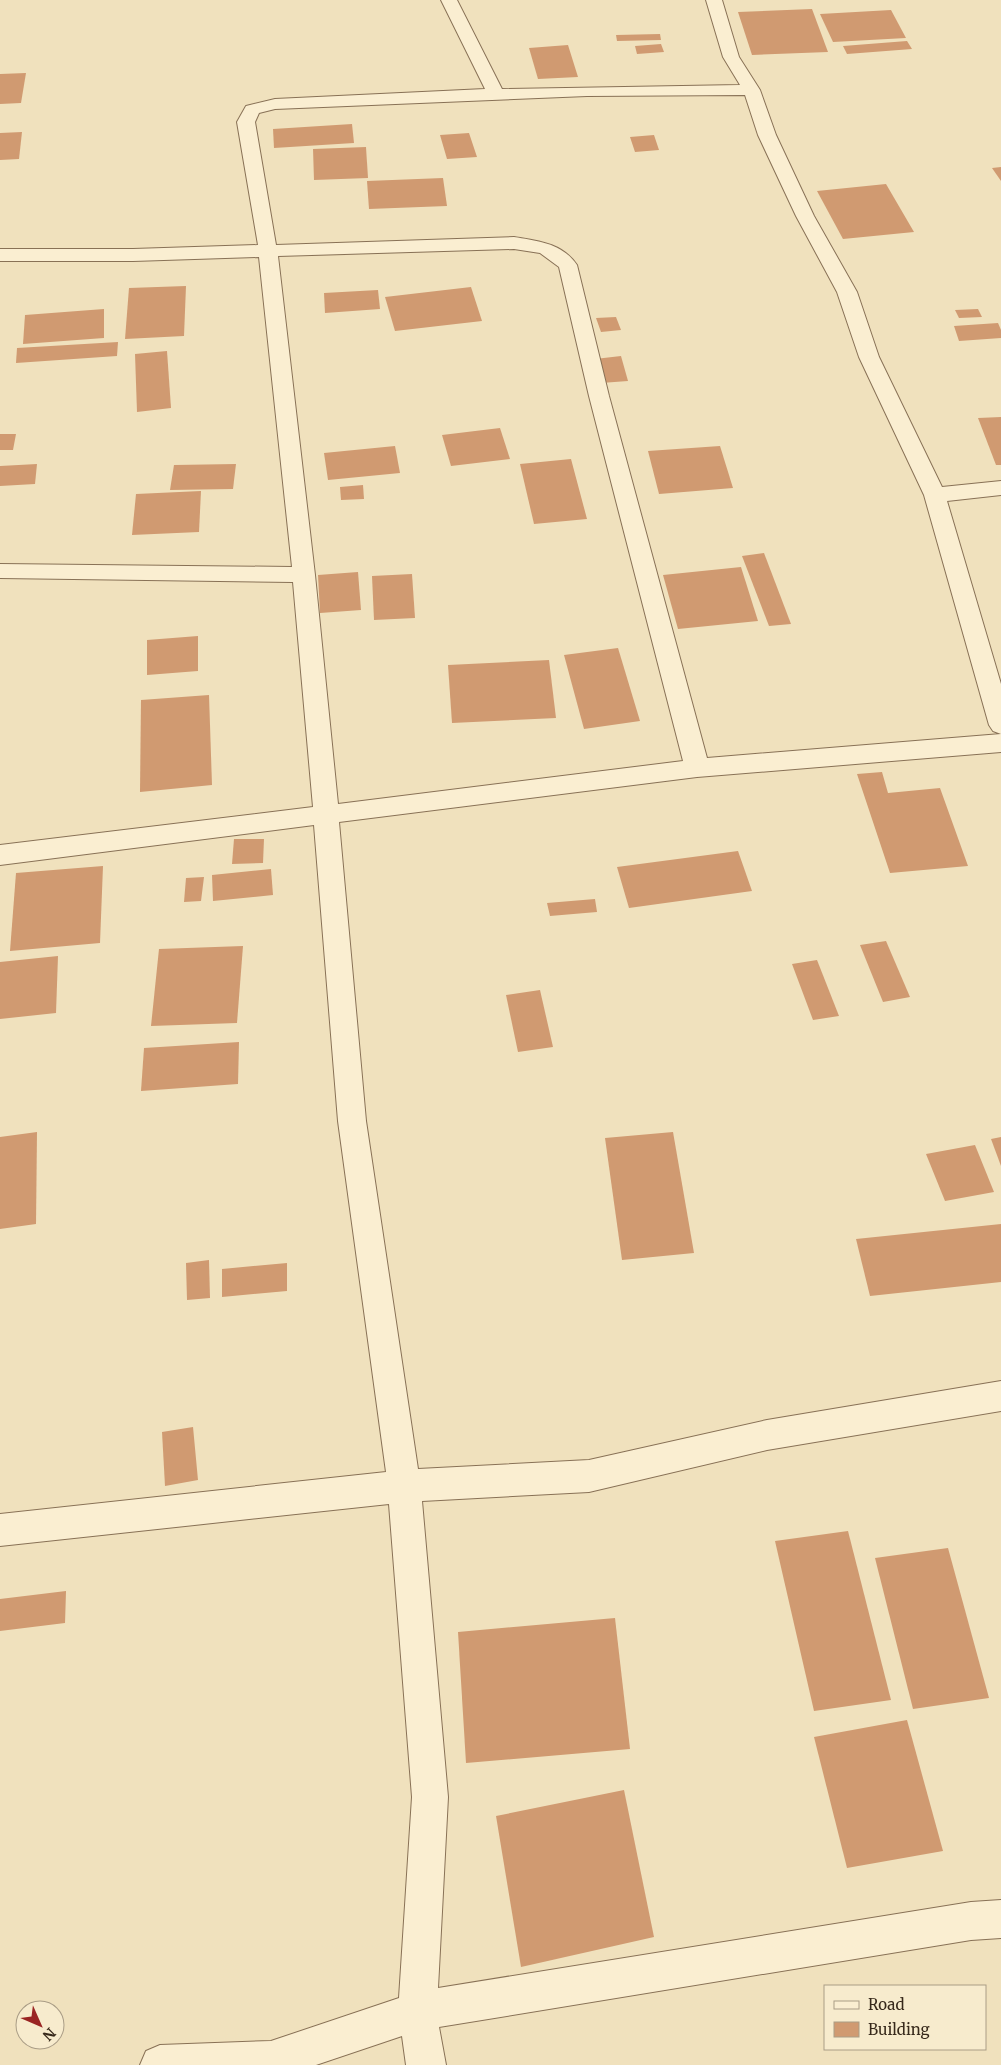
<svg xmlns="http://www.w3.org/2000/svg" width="1001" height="2065" font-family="Merriweather,serif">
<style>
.building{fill:#d09a71}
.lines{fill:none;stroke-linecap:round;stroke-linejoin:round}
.street-casing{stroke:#887156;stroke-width:2}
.street{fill:#faeed1;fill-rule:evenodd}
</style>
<rect width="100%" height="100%" fill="#f0e1bd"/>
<g class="building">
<polygon points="812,9 828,52 752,55 738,12"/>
<polygon points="891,10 906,38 833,42 820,14"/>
<polygon points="660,34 661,40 617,41 616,35"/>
<polygon points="907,41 912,49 847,54 843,46"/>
<polygon points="661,44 664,52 637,54 635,46"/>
<polygon points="568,45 578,77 538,79 529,48"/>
<polygon points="26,73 21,103 0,104 0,74"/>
<polygon points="352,124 354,143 274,148 273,129"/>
<polygon points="22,132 19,159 0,160 0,133"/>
<polygon points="469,133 477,157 447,159 440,135"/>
<polygon points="654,135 659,150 635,152 630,137"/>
<polygon points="366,147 368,178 314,180 313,149"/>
<polygon points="1001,167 1001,181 992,168"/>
<polygon points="443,178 447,206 369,209 367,181"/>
<polygon points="886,184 914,232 843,239 817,191"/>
<polygon points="186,286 184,336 125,339 129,288"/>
<polygon points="471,287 482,321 395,331 385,297"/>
<polygon points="378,290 380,309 325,313 324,293"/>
<polygon points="104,309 104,338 23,344 25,315"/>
<polygon points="978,309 982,317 959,318 955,310"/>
<polygon points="616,317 621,330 601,332 596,318"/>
<polygon points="998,323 1001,330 1001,338 959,341 954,326"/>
<polygon points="118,342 117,356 16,363 17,348"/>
<polygon points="167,351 171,408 137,412 135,354"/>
<polygon points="621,356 628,381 601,383 595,359"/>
<polygon points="1001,417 1001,465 996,465 978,418"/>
<polygon points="500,428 510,459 451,466 442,435"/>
<polygon points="0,434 16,434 13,450 0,450"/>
<polygon points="395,446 400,473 328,480 324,453"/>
<polygon points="720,446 733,488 659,494 648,451"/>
<polygon points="571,459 587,519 534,524 520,464"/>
<polygon points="37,464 35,484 0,486 0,466"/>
<polygon points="236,464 233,489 170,490 174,465"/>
<polygon points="363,485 364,499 341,500 340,487"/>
<polygon points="201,491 199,532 132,535 136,494"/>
<polygon points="764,553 791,624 769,626 742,556"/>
<polygon points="741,567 758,621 678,629 663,575"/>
<polygon points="358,572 361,610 320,613 318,575"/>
<polygon points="412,574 415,618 374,620 372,576"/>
<polygon points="198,636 198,671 147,675 147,640"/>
<polygon points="618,648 640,721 584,729 564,655"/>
<polygon points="549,660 556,718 452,723 448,665"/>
<polygon points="209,695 212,785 140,792 141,700"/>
<polygon points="882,772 888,793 940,788 968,866 890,873 857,774"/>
<polygon points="234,839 264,839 263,863 232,864"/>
<polygon points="738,851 752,891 629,908 617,867"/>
<polygon points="103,866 100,943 10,951 16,873"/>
<polygon points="271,869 273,895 213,901 212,875"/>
<polygon points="204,877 201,901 184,902 186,878"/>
<polygon points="595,899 597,912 550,916 547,903"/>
<polygon points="886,941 910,997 883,1002 860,945"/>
<polygon points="243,946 237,1023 151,1026 159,949"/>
<polygon points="58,956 56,1013 0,1019 0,962"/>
<polygon points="817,960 839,1016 813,1020 792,964"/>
<polygon points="540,990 553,1047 518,1052 506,995"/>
<polygon points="239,1042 238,1084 141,1091 144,1048"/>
<polygon points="37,1132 36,1224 0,1229 0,1137"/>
<polygon points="673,1132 694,1253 622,1260 605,1138"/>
<polygon points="1001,1137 1001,1166 991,1139"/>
<polygon points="975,1145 994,1192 945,1201 926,1154"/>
<polygon points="1001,1224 1001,1282 870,1296 856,1239"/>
<polygon points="209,1260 210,1298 187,1300 186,1263"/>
<polygon points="287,1263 287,1291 222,1297 222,1269"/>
<polygon points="193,1427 198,1480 165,1486 162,1432"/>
<polygon points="848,1531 891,1700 814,1711 775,1541"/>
<polygon points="948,1548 989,1698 913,1709 875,1558"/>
<polygon points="66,1591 65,1623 0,1631 0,1599"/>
<polygon points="615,1618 630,1749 466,1763 458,1632"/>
<polygon points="907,1720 943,1851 847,1868 814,1737"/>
<polygon points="624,1790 654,1937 521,1967 496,1816"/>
</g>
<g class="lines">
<g class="street-casing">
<path id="street" d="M441 0H457L502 89 740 85 723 57 706 0H722L739 57 760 90 776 135 814 216 857 292 879 357 942 487 1001 481V495L947 501 1001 684V734L993 731 989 725 924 495 859 357 837 292 796 216 758 135 745 95 587 96 275 109 259 113 255 122 276 245 514 237C538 241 562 243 577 265L609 396 707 758 1001 734V752L697 777 339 822 366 1121 418 1469 589 1460 767 1420 1001 1381V1411L767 1450 589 1492 422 1501 448 1797 438 1988 971 1902 1001 1900V1938L971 1940 439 2027 446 2065H406L402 2036 316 2065H140L146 2051 160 2045 271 2041 399 1998 412 1797 389 1504 0 1546V1514L386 1472 338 1121 314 825 0 865V845L313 807 293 582 0 578V564L292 567 259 257 133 261H0V249H133L258 245 237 122 246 106 275 99 485 89ZM514 249 540 253 559 267 589 396 683 761 338 804 315 575 278 256Z"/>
</g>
<use href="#street" class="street"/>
</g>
<rect x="824" y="1985" width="162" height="65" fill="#f7ebcd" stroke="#aa9d86"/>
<rect x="834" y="2001" width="25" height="8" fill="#faeed1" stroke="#aa9d86"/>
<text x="868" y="2010" font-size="15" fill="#37291b">Road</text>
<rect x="834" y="2022" width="25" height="15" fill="#d09a71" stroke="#aa9d86"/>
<text x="868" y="2035" font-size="15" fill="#37291b">Building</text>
<g transform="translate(40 2025) rotate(135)"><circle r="24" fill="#f7ebcd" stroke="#aa9d86"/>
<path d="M0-4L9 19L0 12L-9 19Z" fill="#9a2423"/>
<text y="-8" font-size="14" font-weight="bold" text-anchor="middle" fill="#37291b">N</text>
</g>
</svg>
